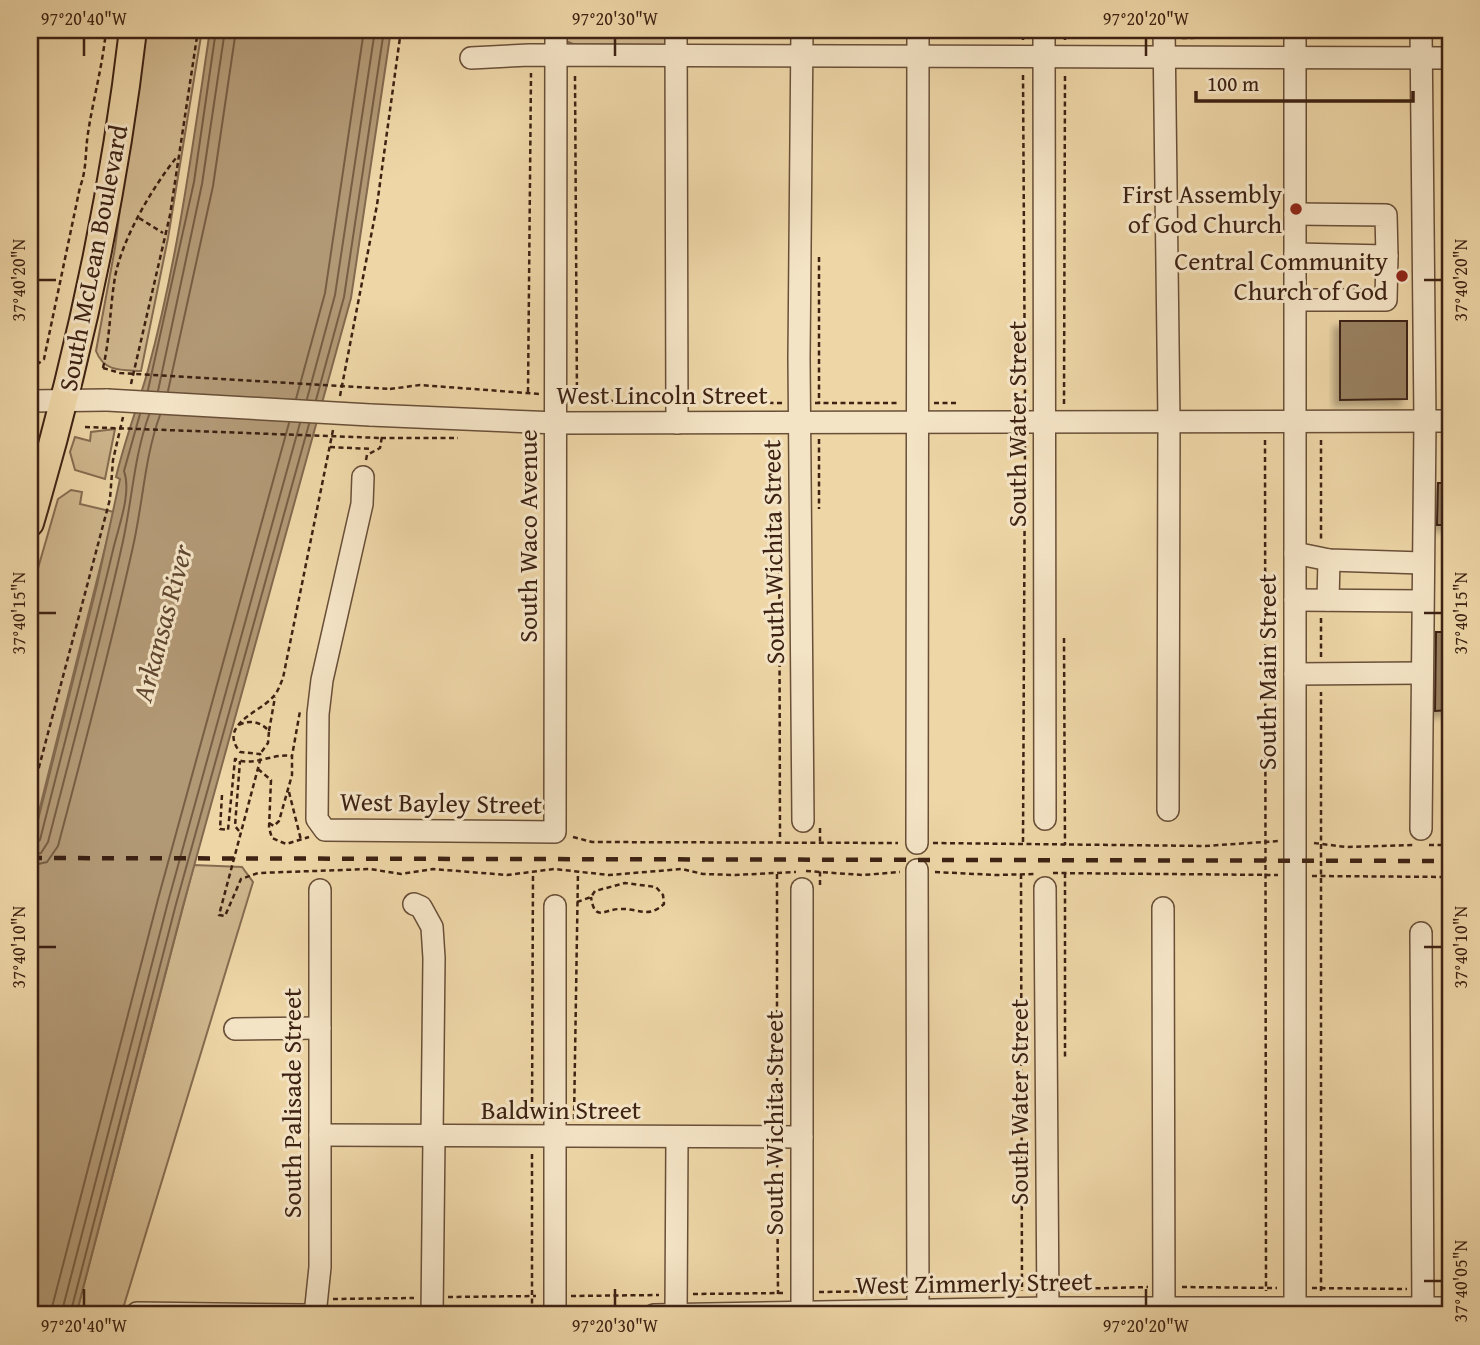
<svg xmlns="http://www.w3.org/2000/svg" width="1480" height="1345" font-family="'Gentium Book Plus',serif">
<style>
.green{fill:#d0b78e;stroke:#866c50;stroke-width:2}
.water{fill:#b29975;stroke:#83694e;stroke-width:2}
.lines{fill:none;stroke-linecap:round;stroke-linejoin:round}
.shore{stroke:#785e44;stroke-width:2}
.building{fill:#998060;stroke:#3d2213;stroke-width:2;filter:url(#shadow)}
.minor-casing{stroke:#694f38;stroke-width:24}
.major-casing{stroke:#3d2213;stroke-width:30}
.path{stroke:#3d2213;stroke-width:2.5;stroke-dasharray:5 3.5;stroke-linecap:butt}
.minor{stroke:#f4e4c6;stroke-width:21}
.major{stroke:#eed6a7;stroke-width:26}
.rail{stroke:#3d2213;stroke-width:4.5;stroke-dasharray:12 12;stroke-linecap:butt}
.minor-bridge-casing{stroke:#694f38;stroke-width:24;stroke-linecap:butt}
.path-bridge{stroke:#3d2213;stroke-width:2.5;stroke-dasharray:5 3.5;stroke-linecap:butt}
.minor-bridge{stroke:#f4e4c6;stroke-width:21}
.ticks{fill:none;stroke:#3d2213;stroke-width:2.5}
.poi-dot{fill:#8f2418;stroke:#f4e4c6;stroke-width:2.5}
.labels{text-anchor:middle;stroke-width:6;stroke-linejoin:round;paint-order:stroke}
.poi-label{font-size:26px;fill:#3d2213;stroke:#f4e4c6;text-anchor:end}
.street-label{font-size:26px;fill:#3d2213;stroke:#f4e4c6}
.water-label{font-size:28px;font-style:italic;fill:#604630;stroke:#f4e4c6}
.neatline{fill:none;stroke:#3d2213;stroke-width:2.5}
.ticks-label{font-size:18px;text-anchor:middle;fill:#3d2213}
</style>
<defs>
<filter id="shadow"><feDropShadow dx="-6" dy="6" stdDeviation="3.5" flood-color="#0004"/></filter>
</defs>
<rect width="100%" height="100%" fill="#eed6a7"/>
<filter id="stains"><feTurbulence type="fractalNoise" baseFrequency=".00286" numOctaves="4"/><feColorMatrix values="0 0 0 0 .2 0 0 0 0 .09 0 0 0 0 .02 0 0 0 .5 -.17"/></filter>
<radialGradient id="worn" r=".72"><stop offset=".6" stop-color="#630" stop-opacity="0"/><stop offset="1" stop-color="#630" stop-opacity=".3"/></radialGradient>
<g class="green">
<path d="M143 30H202L168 238 141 371C121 370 104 372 96 351L115 248Z"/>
<polygon points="564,30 670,30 670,45 573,44 566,41"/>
<polygon points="115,429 105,479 75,470 70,452 75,437 90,441 91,432"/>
<polygon points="71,490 82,492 80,504 114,512 30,847 30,596 58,499"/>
<polygon points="194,865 242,867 253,882 121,1315 76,1315"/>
</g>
<path class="water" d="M210 30H391L351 298 183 906 76 1315H30V852L97 585 120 479 116 477C125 439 138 406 148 370 178 259 193 143 210 30Z"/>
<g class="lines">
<g class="shore">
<polyline points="148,390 194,182 216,30"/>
<polyline points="158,391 202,184 225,30"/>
<polyline points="168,391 213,186 236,30"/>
<polyline points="296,399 325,293 364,30"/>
<polyline points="307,399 335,295 375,30"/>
<polyline points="316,400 344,297 384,30"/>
<path d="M30 847 40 840C64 744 90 647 113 550 118 528 132 493 124 471L140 414"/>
<path d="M30 856 41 853 48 842C73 745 99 648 121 550 132 505 133 459 149 415"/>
<path d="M30 866 47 862 58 846C84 748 110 650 132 551 143 505 144 459 160 415"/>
<polyline points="50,1315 158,899 289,423"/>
<polyline points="61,1315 168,902 300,423"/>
<polyline points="70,1315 176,904 309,424"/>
</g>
</g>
<g class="building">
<polygon points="1340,321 1407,321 1407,399 1340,400"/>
<polygon points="1438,483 1450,483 1450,525 1437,525"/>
<polygon points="1436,632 1450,632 1450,710 1435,711"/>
</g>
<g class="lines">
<g class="minor-casing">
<g id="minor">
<polyline points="676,30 677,423"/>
<polyline points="802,30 799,358 803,821"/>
<polyline points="1044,30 1045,819"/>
<polyline points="1164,30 1169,421 1168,810"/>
<polyline points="1295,30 1295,1315"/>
<polyline points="471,58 529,55 1450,58"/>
<polyline points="1295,214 1386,215 1387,256"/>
<polyline points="1295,254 1387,256 1386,300 1295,300"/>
<polyline points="30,401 107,400"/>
<polyline points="370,415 557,423 1450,421"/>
<polyline points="363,477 362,504 322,680 318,714 317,819 325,830 555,832 556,30"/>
<polyline points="1295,553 1329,560 1422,563"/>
<polyline points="1295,600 1421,601"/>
<polyline points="1328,600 1329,560"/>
<polyline points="1295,674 1421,673"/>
<polyline points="1421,829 1425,421 1421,30"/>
<polyline points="917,843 918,30"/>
<polyline points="917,870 918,1315"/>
<polyline points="1045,888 1048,1315"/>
<polyline points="802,889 802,1315"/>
<polyline points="414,904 421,907 432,927 434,958 432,1137"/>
<polyline points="555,906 555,1315"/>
<polyline points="1163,908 1164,1315"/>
<polyline points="1421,933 1423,1315"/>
<polyline points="235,1029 320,1028"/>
<polyline points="320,1135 802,1137"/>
<polyline points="137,1313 305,1315"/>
<polyline points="315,1315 320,1267 320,890"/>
<polyline points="432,1315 434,1137"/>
<polyline points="654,1315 1048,1308 1450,1308"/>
<polyline points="676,1315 677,1138"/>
</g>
</g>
<g class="major-casing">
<path id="major" d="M30 523C77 364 114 195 133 30"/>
</g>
<g class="path">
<polyline points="1023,30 1023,40"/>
<polyline points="1065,30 1065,40"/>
<polyline points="1437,36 1450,35"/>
<polyline points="1311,37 1402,36"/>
<polyline points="1182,38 1276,37"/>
<polyline points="1023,75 1025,404"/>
<polyline points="575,76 577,401"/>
<polyline points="139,218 163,233"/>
<polyline points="819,257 819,404"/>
<path d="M103 368C110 338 110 307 115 277 122 239 152 188 176 158"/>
<path d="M30 370 44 359 80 187C87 169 85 152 88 133 93 100 103 64 106 30"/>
<polyline points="131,384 170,215 198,30"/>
<polyline points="390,389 420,385 540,394"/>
<polyline points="528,392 531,73"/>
<polyline points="340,396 377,205 401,30"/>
<polyline points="574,400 661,402"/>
<polyline points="692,402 784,403"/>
<polyline points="815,403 899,403"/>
<polyline points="934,403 959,403"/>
<polyline points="1064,404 1065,75"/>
<path d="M333 430 283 678C280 685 278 692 272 698 258 713 218 725 240 752L260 754 261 757 219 915 225 916 241 879 258 873 370 869 401 874 433 869 507 875 554 869 609 875 682 869 703 874 735 875 796 872"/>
<polyline points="381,438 458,438"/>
<polyline points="819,439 819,509"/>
<polyline points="1265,440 1266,1291"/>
<polyline points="1321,440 1321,542"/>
<polyline points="779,441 780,840"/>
<polyline points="330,447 372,449"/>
<polyline points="366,460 367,455 380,448 382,436"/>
<polyline points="1321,618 1321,657"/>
<polyline points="1064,638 1065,845"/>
<path d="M239 725C250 719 261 722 269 731L268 743 260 754"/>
<polyline points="269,731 275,697"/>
<polyline points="258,769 271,780 269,828 272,838 286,844 309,837"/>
<polyline points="289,792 301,840"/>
<path d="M222 795 220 829 228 830 235 759C255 767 271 753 292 756"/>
<polyline points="30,801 110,499 113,460 123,417"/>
<polyline points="269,823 274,826 279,821 292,775 292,756 300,711"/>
<polyline points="820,828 820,842"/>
<polyline points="239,831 235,826 240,761"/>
<polyline points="573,837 592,842 898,843"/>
<polyline points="1023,842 1025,439"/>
<polyline points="933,843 1205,846 1279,841"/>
<polyline points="1314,843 1346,847 1415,845"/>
<polyline points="1429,845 1450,845"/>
<polyline points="806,871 863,875 900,872"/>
<polyline points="935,872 996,875 1036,874"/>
<polyline points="1053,873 1278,875"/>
<polyline points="1065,873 1065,1059"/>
<polyline points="777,874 777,1119"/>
<polyline points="1021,874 1022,1291"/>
<polyline points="1312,876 1450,877"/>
<polyline points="820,885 820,871"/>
<path d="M577 902 591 897 595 891 625 883 656 887 663 895 664 904C648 919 638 908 620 909 604 909 595 923 591 897"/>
<polyline points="532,1119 533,872"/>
<polyline points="574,1119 578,871"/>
<polyline points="532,1154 532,1315"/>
<polyline points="777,1154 778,1294"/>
<polyline points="1182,1287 1277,1288"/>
<polyline points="1312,1288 1407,1289"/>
<polyline points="1070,1289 1148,1287"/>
<polyline points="935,1291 981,1290"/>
<polyline points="1321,1291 1321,692"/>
<polyline points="819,1292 900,1291"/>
<polyline points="693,1294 785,1293"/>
<polyline points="571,1296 659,1295"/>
<polyline points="448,1297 536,1296"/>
<polyline points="333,1299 414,1298"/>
</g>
<use href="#minor" class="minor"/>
<use href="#major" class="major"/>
<polyline class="rail" points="30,858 1450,861"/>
<g class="minor-bridge-casing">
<polyline id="minor-bridge" points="107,400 370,415"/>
</g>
<g class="path-bridge">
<polyline points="103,368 120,373 390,389"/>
<polyline points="85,427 381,438"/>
</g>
<use href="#minor-bridge" class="minor-bridge"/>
</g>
<path class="ticks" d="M84 38V56M615 38V56M1146 38V56M38 280H56M1424 280H1442M38 613H56M1424 613H1442M38 947H56M1424 947H1442M1424 1281H1442M84 1289V1306M615 1289V1306M1146 1289V1306"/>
<g class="poi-dot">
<circle cx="1296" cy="209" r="7"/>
<circle cx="1402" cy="276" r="7"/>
</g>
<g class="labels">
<g class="poi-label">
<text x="1282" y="203">First Assembly<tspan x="1282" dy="30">of God Church</tspan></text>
<text x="1388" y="270">Central Community<tspan x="1388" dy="30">Church of God</tspan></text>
</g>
<g class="street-label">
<text transform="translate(93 258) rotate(-79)" y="9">South McLean Boulevard</text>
<text x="662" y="404">West Lincoln Street</text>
<text transform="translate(1017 424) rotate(-90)" y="9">South Water Street</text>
<text transform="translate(528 536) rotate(-90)" y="9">South Waco Avenue</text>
<text transform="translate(773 552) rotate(-91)" y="9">South Wichita Street</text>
<text transform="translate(1267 672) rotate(-90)" y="9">South Main Street</text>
<text transform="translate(441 803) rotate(1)" y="9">West Bayley Street</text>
<text transform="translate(1019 1102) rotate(-90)" y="9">South Water Street</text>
<text transform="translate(292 1103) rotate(-90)" y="9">South Palisade Street</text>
<text x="561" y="1119">Baldwin Street</text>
<text transform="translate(774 1123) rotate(-90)" y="9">South Wichita Street</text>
<text transform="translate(974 1283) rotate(-1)" y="9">West Zimmerly Street</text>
</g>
<g class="water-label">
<text transform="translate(162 623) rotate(-75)" y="10">Arkansas River</text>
</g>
</g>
<rect width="1480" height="1345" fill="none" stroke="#eed6a7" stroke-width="77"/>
<path d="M1196 91v10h217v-10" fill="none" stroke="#3d2213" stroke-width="3.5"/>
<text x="1207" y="91" font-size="21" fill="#3d2213" stroke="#f4e4c6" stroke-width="5" paint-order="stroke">100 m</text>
<rect x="38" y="38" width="1404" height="1268" class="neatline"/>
<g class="ticks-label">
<text x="84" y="25">97°20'40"W</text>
<text x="615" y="25">97°20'30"W</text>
<text x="1146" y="25">97°20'20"W</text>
<text transform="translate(19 280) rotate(-90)" y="6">37°40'20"N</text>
<text transform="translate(1461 280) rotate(-90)" y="6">37°40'20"N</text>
<text transform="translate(19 613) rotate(-90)" y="6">37°40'15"N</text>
<text transform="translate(1461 613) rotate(-90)" y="6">37°40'15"N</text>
<text transform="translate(19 947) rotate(-90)" y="6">37°40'10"N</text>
<text transform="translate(1461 947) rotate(-90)" y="6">37°40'10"N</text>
<text transform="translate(1461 1281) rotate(-90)" y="6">37°40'05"N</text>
<text x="84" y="1332">97°20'40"W</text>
<text x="615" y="1332">97°20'30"W</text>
<text x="1146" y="1332">97°20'20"W</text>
</g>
<rect width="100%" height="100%" filter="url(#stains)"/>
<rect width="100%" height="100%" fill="url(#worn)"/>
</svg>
